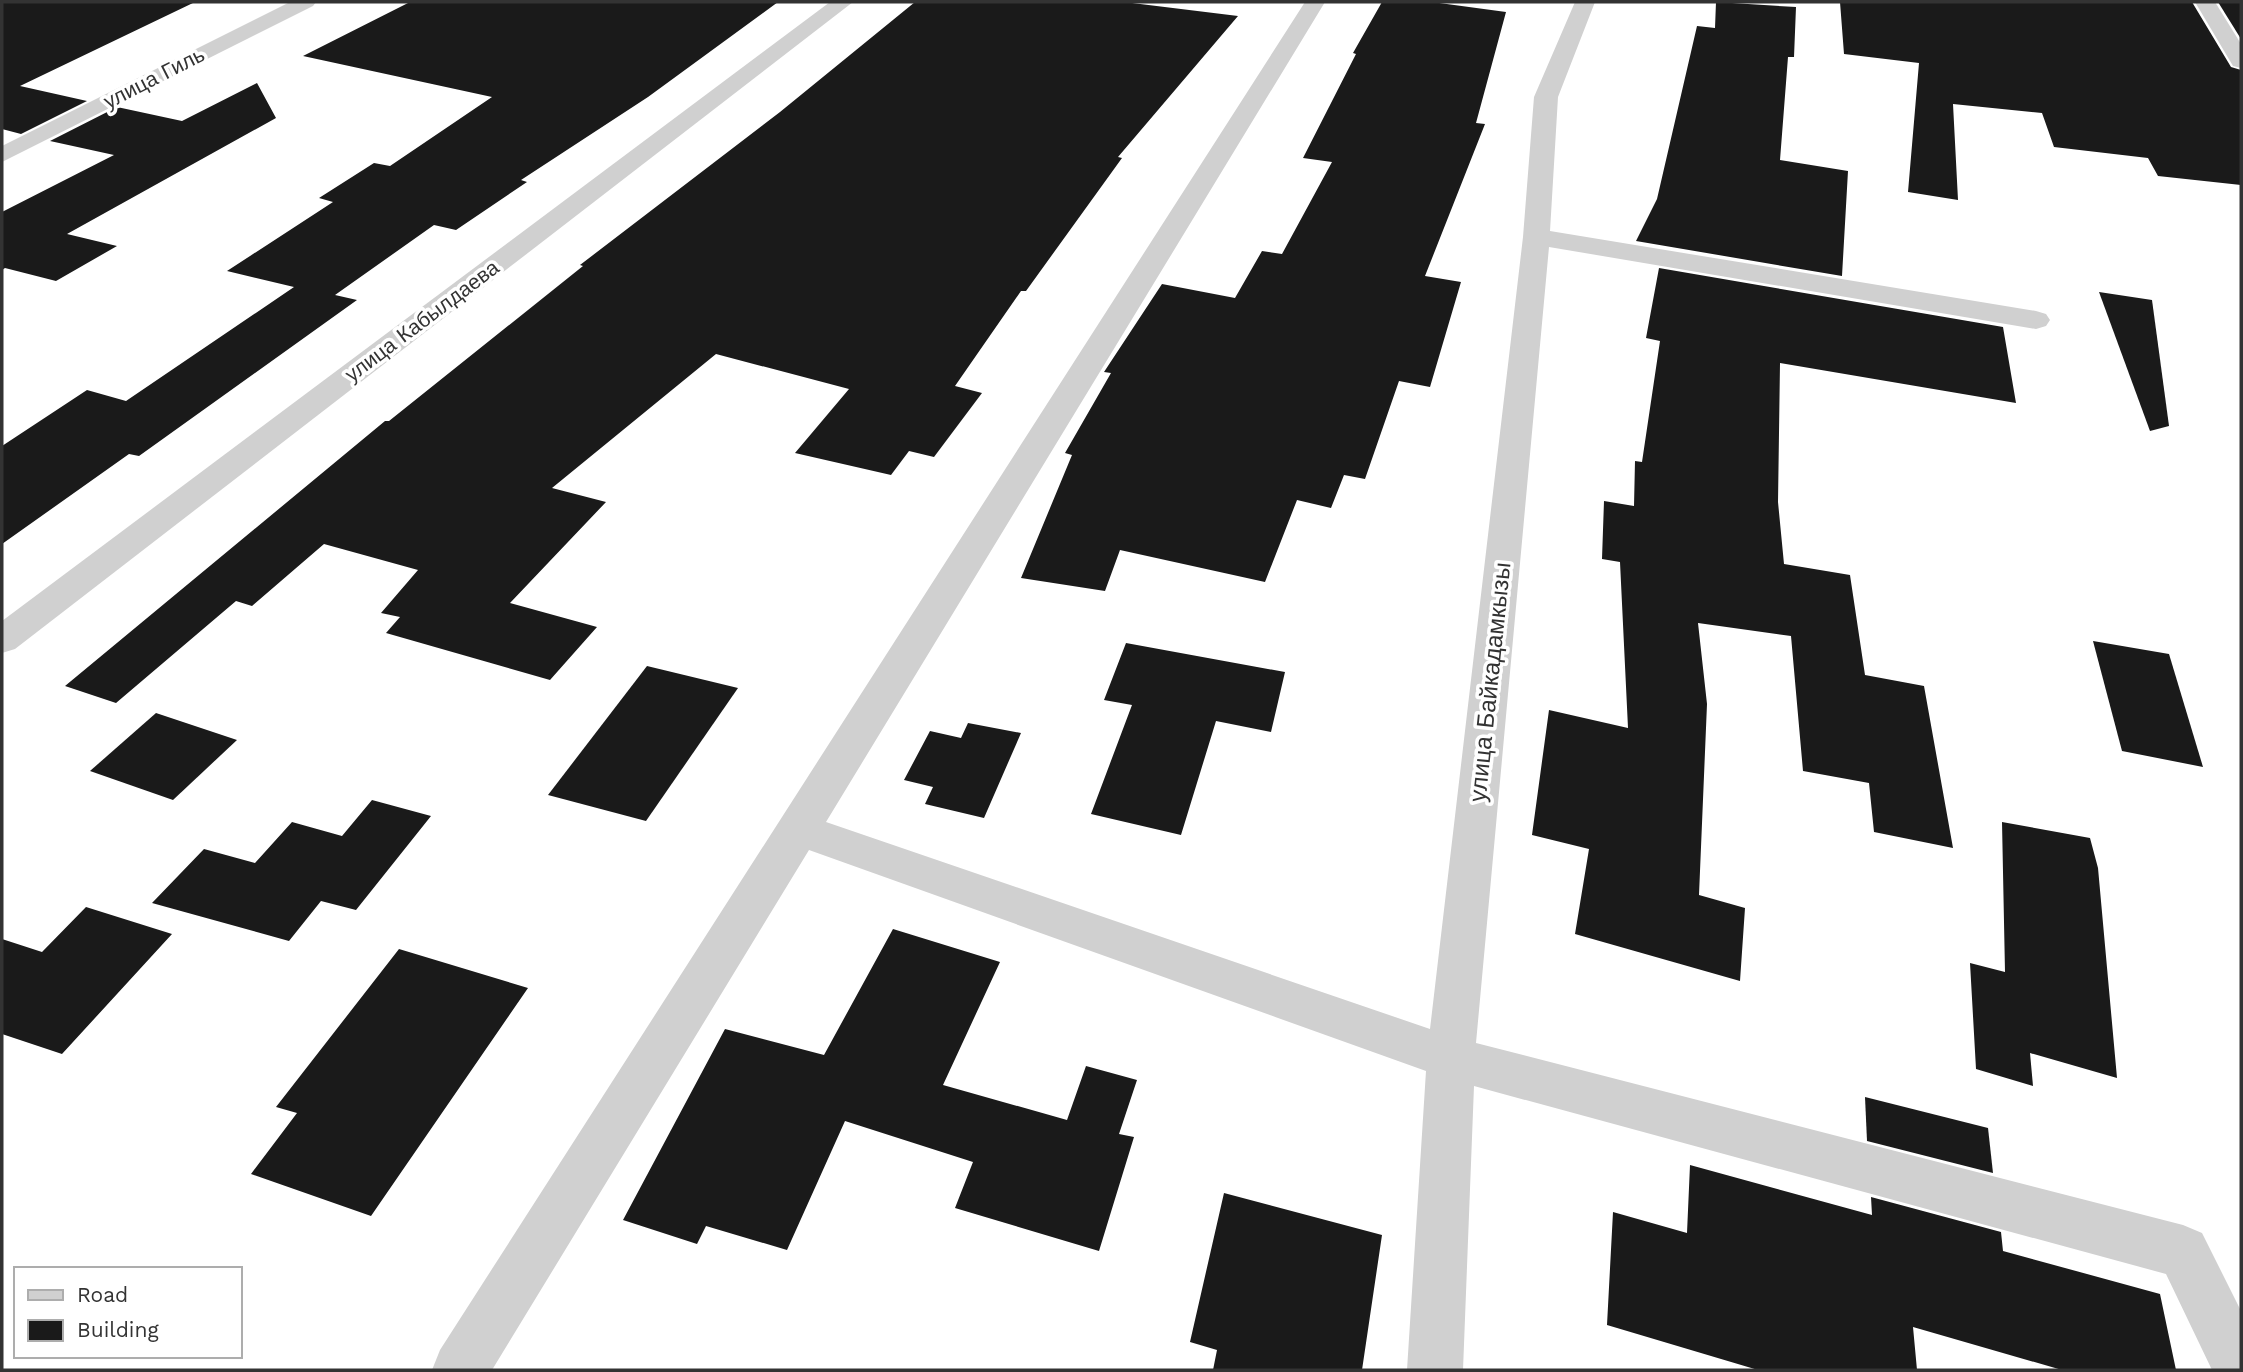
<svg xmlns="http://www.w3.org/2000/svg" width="2243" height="1372" font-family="'Work Sans',sans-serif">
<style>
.building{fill:#1a1a1a}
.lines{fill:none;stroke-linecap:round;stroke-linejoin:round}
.minor{fill:#d0d0d0;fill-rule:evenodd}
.labels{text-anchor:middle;stroke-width:7;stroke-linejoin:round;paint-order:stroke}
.far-street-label{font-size:21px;fill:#333;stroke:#fff}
.street-label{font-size:24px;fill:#333;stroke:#fff}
</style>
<rect width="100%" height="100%" fill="#fff"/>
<g class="building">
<polygon points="2,2 195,2 20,86 87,101 21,134 2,129"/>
<polygon points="410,2 778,2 648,97 521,180 527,182 456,230 434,225 335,295 357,300 139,456 129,454 2,544 2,446 87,390 126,401 294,287 227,271 333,202 319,198 374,163 390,166 492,97 303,56"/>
<polygon points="915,2 1124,2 1238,16 1118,157 1122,158 1026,291 1021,291 955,386 982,393 934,457 909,451 891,475 795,453 849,389 716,354 552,488 606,502 510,603 597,627 550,680 386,633 400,617 381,613 418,570 324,544 252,606 236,601 116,703 65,686 385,421 389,421 583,266 580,265 780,112"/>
<polygon points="1382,2 1432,2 1506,12 1476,123 1485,124 1425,276 1461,282 1430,387 1399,381 1365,479 1344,475 1331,508 1297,500 1265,582 1120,550 1105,591 1021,578 1072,455 1065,453 1111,373 1104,372 1162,284 1235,298 1262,251 1282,254 1332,162 1303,158 1356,54 1353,53"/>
<polygon points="1716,2 1796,7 1794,57 1788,57 1780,160 1848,171 1842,276 1636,241 1657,199 1697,26 1715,28"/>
<polygon points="1840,2 2192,2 2231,67 2241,70 2241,185 2158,176 2148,158 2054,147 2042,113 1953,104 1958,200 1908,192 1919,63 1844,54"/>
<polygon points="2218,2 2241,2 2241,39"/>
<polygon points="257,83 276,118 67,234 117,246 56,281 5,268 2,270 2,212 114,155 50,141 117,107 182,121"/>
<polygon points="1659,268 2003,327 2016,403 1780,363 1778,502 1784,564 1850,575 1865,675 1924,686 1953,848 1874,832 1869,783 1803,771 1791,636 1698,623 1707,704 1699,895 1745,908 1740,981 1575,934 1589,849 1532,835 1549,710 1628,728 1620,562 1602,559 1604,501 1634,506 1635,461 1642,462 1660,341 1646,338"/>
<polygon points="2099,292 2152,300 2169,426 2150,431"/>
<polygon points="2093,641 2169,654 2203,767 2122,751"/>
<polygon points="1126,643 1285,672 1271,732 1216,721 1181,835 1091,814 1132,705 1104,700"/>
<polygon points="647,666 738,688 646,821 548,795"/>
<polygon points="156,713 237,740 173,800 90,771"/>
<polygon points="968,723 1021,733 984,818 925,804 933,787 904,780 930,731 961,738"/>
<polygon points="372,800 431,816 356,910 321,901 289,941 152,903 204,849 255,863 292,822 342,836"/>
<polygon points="2002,822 2090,838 2098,868 2117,1078 2030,1053 2033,1086 1976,1069 1970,963 2005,972"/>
<polygon points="86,907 172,934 62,1054 2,1034 2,939 42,952"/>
<polygon points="893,929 1000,962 943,1085 1067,1120 1086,1066 1137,1080 1119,1134 1134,1137 1099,1251 955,1208 973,1162 845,1121 787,1250 706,1226 697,1244 623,1220 725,1029 824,1055"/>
<polygon points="399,949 528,988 371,1216 251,1174 297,1113 276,1107"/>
<polygon points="1865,1097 1988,1128 1993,1173 1867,1141"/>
<polygon points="1690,1165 1872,1215 1871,1197 2001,1232 2003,1251 2160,1294 2176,1370 2062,1370 1913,1327 1917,1370 1758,1370 1607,1325 1613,1212 1687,1233"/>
<polygon points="1224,1193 1382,1235 1362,1370 1213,1370 1217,1350 1190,1342"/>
</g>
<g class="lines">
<g class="minor">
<polygon points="290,2 316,2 313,6 2,162 2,146"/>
<polygon points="830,2 853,2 15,649 2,653 2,621"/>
<polygon points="1305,2 1325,2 826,822 1430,1029 1523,237 1534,97 1575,2 1595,2 1558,97 1550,231 2036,311 2046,314 2050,320 2046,326 2036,329 1549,247 1476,1043 2183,1225 2202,1233 2241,1311 2241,1370 2212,1370 2166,1274 1474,1086 1463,1370 1407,1370 1426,1071 809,850 492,1370 432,1370 440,1350"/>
<polygon points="2195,2 2215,2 2241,44 2241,68 2233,66"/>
</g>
</g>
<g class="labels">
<g class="far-street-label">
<text transform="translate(154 78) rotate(-27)" y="7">улица Гиль</text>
<text transform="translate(422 321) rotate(-37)" y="7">улица Кабылдаева</text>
</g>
<g class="street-label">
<text transform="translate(1490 682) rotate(-84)" y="8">улица Байкадамкызы</text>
</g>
</g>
<rect width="2243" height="1372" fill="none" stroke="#333333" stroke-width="7"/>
<rect x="14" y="1267" width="228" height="91" fill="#ffffff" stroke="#adadad" stroke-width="2"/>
<rect x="28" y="1290" width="35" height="10" fill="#d0d0d0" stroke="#adadad" stroke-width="2"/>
<text x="77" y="1302" font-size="21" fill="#333333">Road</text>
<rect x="28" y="1320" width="35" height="21" fill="#1a1a1a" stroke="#adadad" stroke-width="2"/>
<text x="77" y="1337" font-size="21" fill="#333333">Building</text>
</svg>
